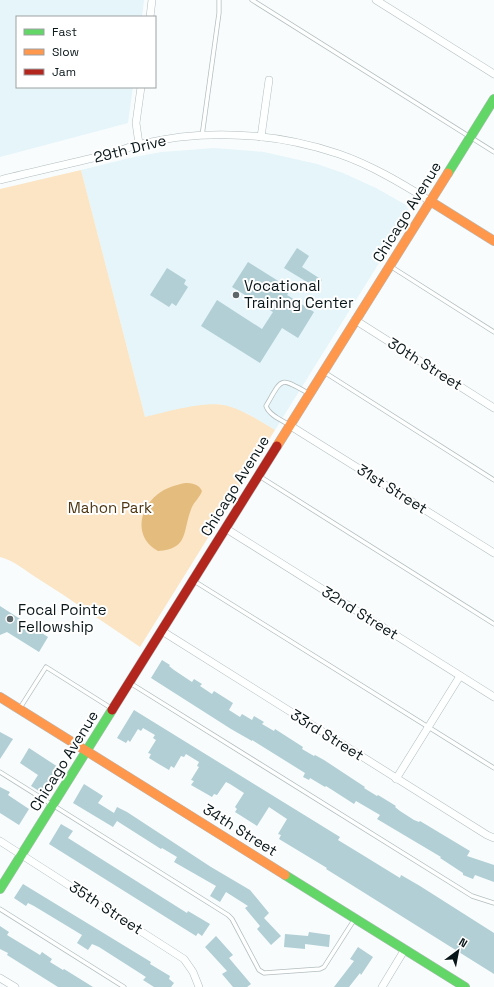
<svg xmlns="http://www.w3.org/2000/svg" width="494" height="987" font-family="'Space Grotesk',sans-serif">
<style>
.built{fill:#e5f5f9}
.green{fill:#fbe5c5}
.water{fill:#e4bc7e}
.building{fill:#b1cfd5}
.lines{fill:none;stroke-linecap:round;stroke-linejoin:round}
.lane-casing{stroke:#b4bdbe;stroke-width:5}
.street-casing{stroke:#b4bdbe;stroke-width:8}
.fast-casing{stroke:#b4bdbe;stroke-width:10}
.slow-casing{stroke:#b4bdbe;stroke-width:10}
.jam-casing{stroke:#b4bdbe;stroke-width:10}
.lane{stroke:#feffff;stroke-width:3.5}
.street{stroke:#feffff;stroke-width:7}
.fast{stroke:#63d668;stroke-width:9}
.slow{stroke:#ff974d;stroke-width:9}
.jam{stroke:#b3261e;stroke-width:9}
.poi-dot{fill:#5d6769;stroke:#fff;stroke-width:1.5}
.labels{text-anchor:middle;stroke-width:4;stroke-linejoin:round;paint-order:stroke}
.street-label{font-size:15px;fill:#0a171a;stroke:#fff}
.poi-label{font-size:15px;fill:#0a171a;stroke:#fff;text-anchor:start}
.park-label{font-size:15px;fill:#4e3611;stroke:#fff}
</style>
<rect width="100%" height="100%" fill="#f8fcfd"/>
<g class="built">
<polygon points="0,0 144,0 142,17 17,17 17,87 133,87 128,123 0,157"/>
<polygon points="214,148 264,152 317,164 343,173 376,188 406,205 409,211 409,215 275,430 248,414 227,406 218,404 197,406 145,417 81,170 134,157 162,152"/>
</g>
<path class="green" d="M81 170 145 417C167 412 207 400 228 406 245 411 260 421 275 430L140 647C106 624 72 600 37 578 26 571 13 560 0 557V189Z"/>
<path class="water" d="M185 483C192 483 199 484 202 491 200 497 195 501 192 507 182 530 190 549 158 551 134 538 138 509 158 494 165 488 176 485 185 483Z"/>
<g class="building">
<polygon points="297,248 309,256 302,267 322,280 317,288 284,268"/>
<polygon points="248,262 291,289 287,295 314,312 298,338 282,328 260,363 201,326 217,300 262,329 273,312 232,287"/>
<polygon points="167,268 186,280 184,284 188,287 176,306 172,303 169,307 150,295"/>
<polygon points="0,606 48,637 39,652 7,632 0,635"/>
<polygon points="162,660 170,665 169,666 174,670 192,682 194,679 202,684 200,686 212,694 214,691 233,703 229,710 240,717 242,714 252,720 254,716 264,722 262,724 274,731 275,729 303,747 302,749 314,756 315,755 324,760 365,787 364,788 377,796 378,795 396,806 395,807 400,811 414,820 419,822 420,821 470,851 467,856 494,865 494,882 475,875 473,879 463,875 463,873 440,858 441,857 377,819 380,815 356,801 354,804 326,786 325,787 310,778 309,780 303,777 305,773 252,740 252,741 231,729 151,678"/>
<polygon points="134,710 340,837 338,840 361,854 400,878 401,875 420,886 494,933 494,974 347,882 326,869 327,868 279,839 281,835 278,834 287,819 269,807 257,826 235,812 237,809 235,807 244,793 230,784 226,782 217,795 214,794 212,797 191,785 194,781 191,780 199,767 197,766 199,762 186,754 184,757 181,756 174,768 171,766 169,770 157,763 149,758 151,754 148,753 156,740 153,738 155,735 143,728 141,731 138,729 130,742 128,740 126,743 117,738"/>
<polygon points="0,732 13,739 0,759"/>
<polygon points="29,748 58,767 42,793 31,786 38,775 20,763"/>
<polygon points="84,784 103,796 98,803 114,813 117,807 127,812 211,867 250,890 269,913 264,918 281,936 271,945 257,929 260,926 245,908 248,906 226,892 220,902 210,896 216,886 174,862 177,857 162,848 161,849 117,821 113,827 73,803"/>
<polygon points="0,787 10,792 8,795 29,809 19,825 0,813"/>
<polygon points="61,824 73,831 68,838 187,913 188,911 210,924 202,936 198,933 196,936 49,844"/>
<polygon points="23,884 151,962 150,964 170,976 169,979 174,983 171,987 154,987 143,980 146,977 99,947 92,944 88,950 77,943 82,935 34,906 28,903 26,906 14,898"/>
<polygon points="0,926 9,932 7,935 40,955 42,952 52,959 50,962 63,970 64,969 93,987 58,987 7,955 8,953 0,949"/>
<polygon points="309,932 330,935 329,947 305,944 305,949 284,947 285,934 308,936"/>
<polygon points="216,936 233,955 229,958 251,984 247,987 233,987 222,974 227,971 205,947"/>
<polygon points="358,947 373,957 361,975 360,973 349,987 334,987 354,961 350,959"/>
</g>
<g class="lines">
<g class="lane-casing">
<g id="lane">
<polyline points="252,0 494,152"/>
<polyline points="202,136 219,13 219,0"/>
<polyline points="390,266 494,332"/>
<polyline points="324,372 494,480"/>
<path d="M288 424C281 420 269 415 266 406 283 377 279 377 308 393"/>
<polyline points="259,476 494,624"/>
<polyline points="194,581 494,768"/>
<polyline points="130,683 472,896 494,903"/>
<polyline points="20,708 46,667 111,708"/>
<polyline points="0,772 228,915 232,919 259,970 264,973 320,969 324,967 354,920"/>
<polyline points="0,909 124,987"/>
</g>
</g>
<g class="street-casing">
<g id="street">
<polyline points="376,0 494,74"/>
<polyline points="150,17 152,0"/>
<polyline points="261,137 269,80"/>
<polyline points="139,144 136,123 141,87"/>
<path d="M0 180C36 171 73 163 109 154 119 151 128 147 138 145 151 141 166 139 180 137 233 131 288 137 339 154 371 165 401 183 430 201"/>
<polyline points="355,320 494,408"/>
<polyline points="289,425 494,553"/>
<polyline points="225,528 494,697"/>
<polyline points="162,631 487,835 494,838"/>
<polyline points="396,779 460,676"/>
<polyline points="0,841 184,959 193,972 199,987"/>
<polyline points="0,978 15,987"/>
<polyline points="382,987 405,949"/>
</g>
</g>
<g class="fast-casing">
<g id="fast">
<polyline points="448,173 494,99"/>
<polyline points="285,875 465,987"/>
<polyline points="0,889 112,710"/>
</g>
</g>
<g class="slow-casing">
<g id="slow">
<polyline points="430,201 494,241"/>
<polyline points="277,446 448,173"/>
<polyline points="0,697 285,875"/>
</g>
</g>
<g class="jam-casing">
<polyline id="jam" points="112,710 277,446"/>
</g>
<use href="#lane" class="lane"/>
<use href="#street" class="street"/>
<use href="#fast" class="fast"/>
<use href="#slow" class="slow"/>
<use href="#jam" class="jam"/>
</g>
<g class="poi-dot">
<circle cx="236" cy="295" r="4"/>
<circle cx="10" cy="619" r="4"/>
</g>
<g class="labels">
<g class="street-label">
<text transform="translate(130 149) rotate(-14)" y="5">29th Drive</text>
<text transform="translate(407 212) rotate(-58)" y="5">Chicago Avenue</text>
<text transform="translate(425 364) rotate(32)" y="5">30th Street</text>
<text transform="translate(235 486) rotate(-58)" y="5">Chicago Avenue</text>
<text transform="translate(392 489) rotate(32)" y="5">31st Street</text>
<text transform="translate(360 613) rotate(32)" y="5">32nd Street</text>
<text transform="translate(327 735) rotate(32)" y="5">33rd Street</text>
<text transform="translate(64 761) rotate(-58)" y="5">Chicago Avenue</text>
<text transform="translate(240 830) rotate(32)" y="5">34th Street</text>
<text transform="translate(106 908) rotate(33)" y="5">35th Street</text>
</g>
<g class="poi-label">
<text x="244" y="291">Vocational<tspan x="244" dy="17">Training Center</tspan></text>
<text x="18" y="615">Focal Pointe<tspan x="18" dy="17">Fellowship</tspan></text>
</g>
<g class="park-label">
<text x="110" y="513">Mahon Park</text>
</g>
</g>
<rect x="16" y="16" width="140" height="72" fill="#ffffff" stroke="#9da2a3"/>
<rect x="24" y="29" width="20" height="6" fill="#63d668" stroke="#9da2a3"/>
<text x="52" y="36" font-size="12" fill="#0a171a">Fast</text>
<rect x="24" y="49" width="20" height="6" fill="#ff974d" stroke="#9da2a3"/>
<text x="52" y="56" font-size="12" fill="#0a171a">Slow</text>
<rect x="24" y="69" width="20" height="6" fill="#b3261e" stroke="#9da2a3"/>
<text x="52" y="76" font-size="12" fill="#0a171a">Jam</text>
<g transform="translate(458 951) rotate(32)" stroke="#ffffff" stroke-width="3" paint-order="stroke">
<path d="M0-3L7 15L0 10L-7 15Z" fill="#0a171a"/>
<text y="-6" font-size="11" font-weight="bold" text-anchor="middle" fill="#0a171a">N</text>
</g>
</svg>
